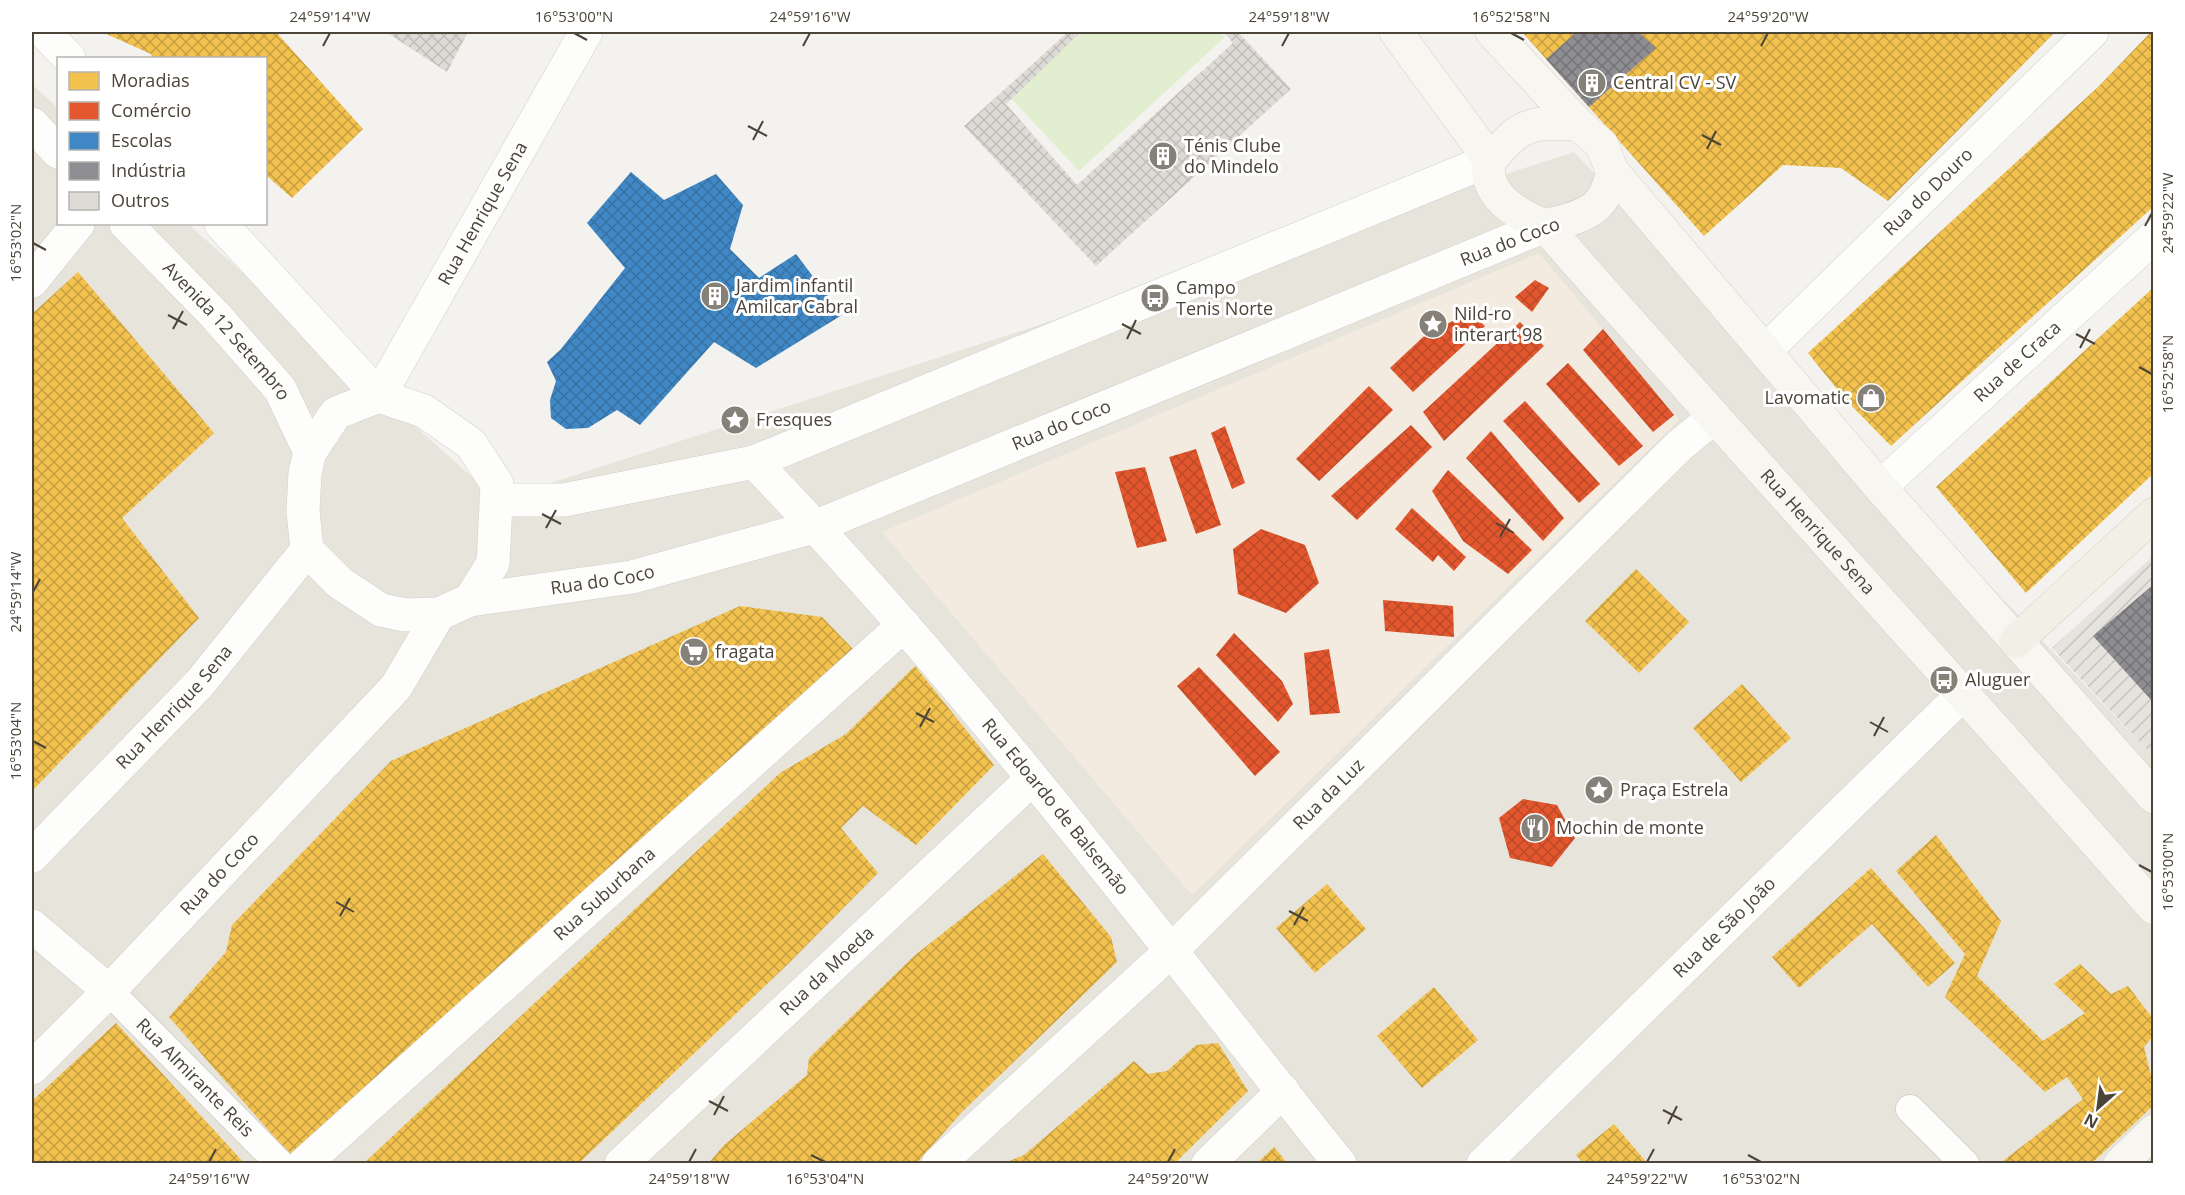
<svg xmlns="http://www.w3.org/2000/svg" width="2185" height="1195" font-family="'Open Sans',sans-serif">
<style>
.residential{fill:#e7e4dc}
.commercial{fill:#f3ebdf}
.industrial{fill:url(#industrial-furrows)}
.green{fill:#e1eecf}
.homes{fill:url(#homes-cross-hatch)}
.shops{fill:url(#shops-cross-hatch)}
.schools{fill:url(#schools-cross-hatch)}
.industry{fill:url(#industry-cross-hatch)}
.building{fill:url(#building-cross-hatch)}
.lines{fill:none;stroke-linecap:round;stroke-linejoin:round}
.service-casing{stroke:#d2d0cb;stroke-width:30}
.minor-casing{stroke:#d2d0cb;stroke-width:34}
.tertiary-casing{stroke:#d2d0cb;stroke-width:34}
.secondary-casing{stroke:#d3cfc5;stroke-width:34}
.primary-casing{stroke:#d6cebb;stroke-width:34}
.service{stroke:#fdfdfc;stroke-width:28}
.minor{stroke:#fdfdfc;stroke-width:33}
.tertiary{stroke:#fdfdfc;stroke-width:33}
.secondary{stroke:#f7f6f1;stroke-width:33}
.primary{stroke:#f2efe6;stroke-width:33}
.ticks{fill:none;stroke:#4b4439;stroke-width:2}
.labels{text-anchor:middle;stroke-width:6;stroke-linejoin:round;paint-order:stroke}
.poi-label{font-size:18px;fill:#4b4439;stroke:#fff;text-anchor:start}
.street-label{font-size:18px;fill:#4b4439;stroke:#fff}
.neatline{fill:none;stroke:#4b4439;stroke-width:2}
.ticks-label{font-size:15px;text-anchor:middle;fill:#4b4439}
</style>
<defs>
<pattern id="industrial-furrows" width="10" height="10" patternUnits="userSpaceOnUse" patternTransform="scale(1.5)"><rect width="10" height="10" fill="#e6e2de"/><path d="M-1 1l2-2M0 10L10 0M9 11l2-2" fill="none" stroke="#c7c3bf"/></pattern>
<pattern id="homes-cross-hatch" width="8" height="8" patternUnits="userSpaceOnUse" patternTransform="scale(1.5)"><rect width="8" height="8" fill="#f2c14e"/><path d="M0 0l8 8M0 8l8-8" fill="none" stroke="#c69e42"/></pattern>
<pattern id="shops-cross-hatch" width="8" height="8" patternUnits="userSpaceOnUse" patternTransform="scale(1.5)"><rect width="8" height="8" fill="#e4572e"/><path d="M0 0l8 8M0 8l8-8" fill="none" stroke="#bb4a28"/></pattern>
<pattern id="schools-cross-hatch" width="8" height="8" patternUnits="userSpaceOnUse" patternTransform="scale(1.5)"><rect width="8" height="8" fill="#3f88c5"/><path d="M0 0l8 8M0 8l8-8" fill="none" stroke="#3771a1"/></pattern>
<pattern id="industry-cross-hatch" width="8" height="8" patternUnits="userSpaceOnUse" patternTransform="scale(1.5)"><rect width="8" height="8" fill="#8d8d92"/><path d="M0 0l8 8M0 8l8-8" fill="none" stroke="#757578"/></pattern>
<pattern id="building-cross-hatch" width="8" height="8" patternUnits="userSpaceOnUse" patternTransform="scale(1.5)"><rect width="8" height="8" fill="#dedbd6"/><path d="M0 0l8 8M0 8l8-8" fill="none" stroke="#c0bdb8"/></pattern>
</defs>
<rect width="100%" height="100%" fill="#f4f2ee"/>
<polygon class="residential" points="32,84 58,108 58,224 188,224 498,500 1574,152 2153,756 2153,1162 32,1163"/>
<polygon class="commercial" points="1539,253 1679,420 1192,895 882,532"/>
<polygon class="industrial" points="2153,556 2153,756 2052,648"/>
<polygon class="green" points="1082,32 1220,32 1225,37 1079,171 1010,97"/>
<g class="homes">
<polygon points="102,32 276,32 363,129 292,198 266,175 266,58 153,58 151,54"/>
<polygon points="1522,32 2055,32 1888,201 1841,168 1783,165 1704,236"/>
<polygon points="2151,32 2154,32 2154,206 1891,446 1845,399 1808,353 2098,87"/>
<polygon points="78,272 214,433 122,518 199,618 32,791 32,314"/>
<polygon points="2154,287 2154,473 2026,593 1936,487"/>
<polygon points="1636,569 1689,622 1639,673 1585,621"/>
<polygon points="740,606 822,617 853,649 293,1158 169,1017 226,952 232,925 391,761"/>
<polygon points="915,666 994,765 916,845 863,806 841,828 878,873 788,964 578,1164 363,1164 780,773 846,734"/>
<polygon points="1742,684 1791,738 1741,782 1693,728"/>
<polygon points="1936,835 2001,921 1977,976 2043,1041 2085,1013 2054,984 2080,964 2111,994 2128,986 2154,1020 2154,1035 2144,1047 2154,1088 2154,1105 2091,1164 1999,1164 2083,1099 2067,1077 2045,1092 1945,997 1965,954 1896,871"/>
<polygon points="1043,854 1111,937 1117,962 961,1113 916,1164 708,1164 723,1146 807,1075 809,1058 914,956"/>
<polygon points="1871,868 1955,963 1928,987 1872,924 1799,988 1772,957"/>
<polygon points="1327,884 1366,929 1315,973 1276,928"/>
<polygon points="1434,987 1478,1040 1422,1088 1377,1036"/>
<polygon points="116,1023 245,1164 32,1164 32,1101"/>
<polygon points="1218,1043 1248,1091 1174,1164 1002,1164 1024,1155 1134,1061 1148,1074 1167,1071 1196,1045"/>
<polygon points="1614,1124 1648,1164 1584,1164 1576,1155"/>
<polygon points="1274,1147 1288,1164 1256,1164"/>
</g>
<g class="shops">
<polygon points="1535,280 1549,288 1532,312 1515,297"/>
<polygon points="1469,312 1485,326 1413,392 1390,368 1423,337"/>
<polygon points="1520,322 1544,346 1444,441 1423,412"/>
<polygon points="1603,329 1674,415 1653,432 1583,350"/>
<polygon points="1568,363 1643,446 1619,466 1546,384"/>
<polygon points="1369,386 1393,410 1319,481 1296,459"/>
<polygon points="1525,401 1600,484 1579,503 1503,421"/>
<polygon points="1411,425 1432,447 1357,520 1331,496"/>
<polygon points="1225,426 1245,483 1232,489 1211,433"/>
<polygon points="1491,431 1564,518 1543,541 1466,458"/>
<polygon points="1196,449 1221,525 1196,534 1169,457"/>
<polygon points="1145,467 1167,541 1137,548 1115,472"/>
<polygon points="1448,470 1532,550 1508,574 1463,541 1432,491"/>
<polygon points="1412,508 1466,557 1454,571 1438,555 1433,562 1395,529"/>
<polygon points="1261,529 1305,545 1319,583 1286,613 1238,594 1233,549"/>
<polygon points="1383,600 1453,606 1454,637 1385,631"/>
<polygon points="1234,633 1282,681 1293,704 1278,722 1216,655"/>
<polygon points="1329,649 1340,713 1310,715 1304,653"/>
<polygon points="1199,667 1280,752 1255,776 1177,686"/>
<polygon points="1523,799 1557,805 1575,838 1552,867 1510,858 1499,818"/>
</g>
<polygon class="schools" points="631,172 664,200 716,174 743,205 730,249 759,278 796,254 842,315 756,368 714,342 640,425 617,410 588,428 566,429 551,418 550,400 556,381 547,362 561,349 625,268 587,223"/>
<g class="industry">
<polygon points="1577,32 1638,32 1656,48 1589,107 1546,59"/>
<polygon points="2154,584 2154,703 2093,636"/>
</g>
<g class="building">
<polygon points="386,32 468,32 447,72"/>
<polygon points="1068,32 1081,32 1006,104 1077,185 1233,43 1224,32 1238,32 1291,89 1096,266 964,126"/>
</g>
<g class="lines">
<g class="service-casing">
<g id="service">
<path id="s1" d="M109 991 280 1164"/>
<polyline points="1910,1109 1965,1164"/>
</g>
</g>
<g class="minor-casing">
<g id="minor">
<polyline points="32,281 78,224"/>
<path id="s2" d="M1765 351 2092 32"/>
<path id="s3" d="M754 462C966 681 1150 926 1340 1164"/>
<path id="s4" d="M1880 487 2154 237"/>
<polyline points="32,926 109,991"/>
<path id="s5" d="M304 1164 904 625"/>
<path id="s6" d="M621 1164 1032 779"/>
<path id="s7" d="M938 1164 1171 951 1679 446 1713 418"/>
<polyline points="1208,1164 1283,1091"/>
<path id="s8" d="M1483 1164 1964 693"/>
</g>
</g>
<g class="tertiary-casing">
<g id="tertiary">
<polyline points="44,32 69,58"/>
<polyline points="32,124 58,152"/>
<path id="s9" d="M126 224 214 314 280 389 310 452"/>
<polyline points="221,224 379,396"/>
<polygon points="379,396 424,411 471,444 497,484 493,563 470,600 439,614 405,615 381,610 340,583 307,550 303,511 305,473 310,452 336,413"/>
<path id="s10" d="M379 396 586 32"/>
<polyline points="498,500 564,500 754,462 1490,160"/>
<path id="s11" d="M470 600 632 577 817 526 1545 226"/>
<path id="s12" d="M32 856 200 683 307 550"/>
<path id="s13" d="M32 1068 109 991 396 687 439 614"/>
</g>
</g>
<g class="secondary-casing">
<g id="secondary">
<polyline points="1396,32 1490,160"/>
<polyline points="1492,32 1578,124 1602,145 1612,171 1880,487 2154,797"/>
<path id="s14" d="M1490 160C1489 166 1488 175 1490 180 1497 204 1524 217 1545 226 1746 455 1952 679 2154 908"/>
<path d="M1490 160C1522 123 1529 122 1578 124"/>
<path d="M1545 226C1582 216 1606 213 1612 171"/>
<polyline points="2120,1164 2154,1131"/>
</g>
</g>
<g class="primary-casing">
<polyline id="primary" points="2016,641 2154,514"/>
</g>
<use href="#service" class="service"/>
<use href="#minor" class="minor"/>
<use href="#tertiary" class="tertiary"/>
<use href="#secondary" class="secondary"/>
<use href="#primary" class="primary"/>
</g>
<path class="ticks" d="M574 33 587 40M1511 33 1524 40M323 46 330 33M803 46 810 33M1282 46 1289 33M1761 46 1768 33M748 126 767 136M1702 135 1721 145M753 140 763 121M1707 149 1716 131M2145 226 2152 213M33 243 46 250M168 315 187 325M1122 324 1141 334M173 329 183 311M2076 334 2095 344M1127 339 1136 320M2080 348 2090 329M2139 367 2152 374M542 514 561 524M1496 523 1514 533M546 528 556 510M1500 537 1510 519M33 592 40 579M916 713 934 722M1870 722 1888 732M920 727 930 708M1874 736 1884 717M33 741 46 748M2139 865 2152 872M336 902 354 912M1289 911 1308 921M340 916 350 898M1294 925 1304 907M709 1101 728 1111M1663 1110 1682 1120M714 1115 724 1096M1668 1124 1677 1106M811 1155 825 1162M1748 1155 1761 1162M209 1162 216 1149M689 1162 696 1149M1168 1162 1175 1149M1647 1162 1654 1149"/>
<defs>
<g id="building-disc" transform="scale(1.5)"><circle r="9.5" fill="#868178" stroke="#fff"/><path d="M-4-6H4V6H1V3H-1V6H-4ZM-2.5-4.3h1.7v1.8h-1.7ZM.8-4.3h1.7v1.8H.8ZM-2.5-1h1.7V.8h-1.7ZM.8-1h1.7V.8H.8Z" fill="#fff"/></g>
<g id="bus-disc" transform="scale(1.5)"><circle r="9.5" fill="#868178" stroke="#fff"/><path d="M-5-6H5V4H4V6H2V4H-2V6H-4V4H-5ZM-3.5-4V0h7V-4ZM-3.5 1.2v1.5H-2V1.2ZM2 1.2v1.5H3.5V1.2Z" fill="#fff"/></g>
<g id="sight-disc" transform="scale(1.5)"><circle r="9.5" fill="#868178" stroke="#fff"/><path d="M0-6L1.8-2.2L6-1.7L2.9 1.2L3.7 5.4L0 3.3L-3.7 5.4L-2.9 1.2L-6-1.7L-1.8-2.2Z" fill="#fff"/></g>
<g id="shop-disc" transform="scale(1.5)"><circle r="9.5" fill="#868178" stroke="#fff"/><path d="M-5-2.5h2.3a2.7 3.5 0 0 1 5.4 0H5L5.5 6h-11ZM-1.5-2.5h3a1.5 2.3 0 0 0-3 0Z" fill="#fff"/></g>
<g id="supermarket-disc" transform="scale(1.5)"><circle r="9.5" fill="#868178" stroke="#fff"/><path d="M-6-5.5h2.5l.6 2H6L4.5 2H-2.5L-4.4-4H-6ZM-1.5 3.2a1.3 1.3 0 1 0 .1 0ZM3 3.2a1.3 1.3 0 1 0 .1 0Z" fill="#fff"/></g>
<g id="restaurant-disc" transform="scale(1.5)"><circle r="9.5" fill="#868178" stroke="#fff"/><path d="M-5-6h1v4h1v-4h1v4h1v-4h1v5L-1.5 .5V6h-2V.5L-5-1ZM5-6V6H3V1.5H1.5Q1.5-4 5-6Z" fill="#fff"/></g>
</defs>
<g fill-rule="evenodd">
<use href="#building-disc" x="1592" y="83"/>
<use href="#building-disc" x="1163" y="156"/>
<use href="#building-disc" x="715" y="296"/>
<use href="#bus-disc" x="1155" y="298"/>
<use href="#sight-disc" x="1433" y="324"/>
<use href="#shop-disc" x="1871" y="398"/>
<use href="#sight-disc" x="735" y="420"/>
<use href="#supermarket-disc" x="694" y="652"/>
<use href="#bus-disc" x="1944" y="680"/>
<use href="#sight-disc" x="1599" y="790"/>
<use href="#restaurant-disc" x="1535" y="828"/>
</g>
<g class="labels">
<g class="poi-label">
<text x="1613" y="89">Central CV - SV</text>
<text x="1184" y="152">Ténis Clube<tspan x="1184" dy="21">do Mindelo</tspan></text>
<text x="736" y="292">Jardim infantil<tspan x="736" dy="21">Amilcar Cabral</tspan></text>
<text x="1176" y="294">Campo<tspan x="1176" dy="21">Tenis Norte</tspan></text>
<text x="1454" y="320">Nild-ro<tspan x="1454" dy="21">interart 98</tspan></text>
<text x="1850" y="404" text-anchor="end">Lavomatic</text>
<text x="756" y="426">Fresques</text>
<text x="715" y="658">fragata</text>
<text x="1965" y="686">Aluguer</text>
<text x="1620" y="796">Praça Estrela</text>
<text x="1556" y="834">Mochin de monte</text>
</g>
<g class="street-label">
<text dy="6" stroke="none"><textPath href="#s2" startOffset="228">Rua do Douro</textPath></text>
<text dy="6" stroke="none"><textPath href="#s10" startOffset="210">Rua Henrique Sena</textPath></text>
<text transform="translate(1510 242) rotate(-21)" y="6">Rua do Coco</text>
<text dy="6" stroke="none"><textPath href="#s9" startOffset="147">Avenida 12 Setembro</textPath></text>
<text dy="6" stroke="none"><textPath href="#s4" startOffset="186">Rua de Craca</textPath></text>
<text dy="6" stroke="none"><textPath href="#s11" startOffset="620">Rua do Coco</textPath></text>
<text dy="6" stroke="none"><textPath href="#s14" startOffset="504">Rua Henrique Sena</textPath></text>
<text dy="6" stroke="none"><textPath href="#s11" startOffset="134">Rua do Coco</textPath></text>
<text dy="6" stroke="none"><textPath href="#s12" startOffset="206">Rua Henrique Sena</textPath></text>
<text dy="6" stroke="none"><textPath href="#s7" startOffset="538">Rua da Luz</textPath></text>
<text dy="6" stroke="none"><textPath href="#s3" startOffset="458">Rua Edoardo de Balsemão</textPath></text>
<text dy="6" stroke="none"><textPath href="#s13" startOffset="270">Rua do Coco</textPath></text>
<text dy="6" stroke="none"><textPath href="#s5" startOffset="404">Rua Suburbana</textPath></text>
<text dy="6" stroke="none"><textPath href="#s8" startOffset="338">Rua de São João</textPath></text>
<text dy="6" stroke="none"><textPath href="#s6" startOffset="282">Rua da Moeda</textPath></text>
<text dy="6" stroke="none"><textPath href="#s1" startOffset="122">Rua Almirante Reis</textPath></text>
</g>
</g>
<rect width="2185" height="1195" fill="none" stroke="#ffffff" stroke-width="66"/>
<rect x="57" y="57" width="210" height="168" fill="#ffffff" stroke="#b7b4b0" stroke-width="1.5"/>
<rect x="69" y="72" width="30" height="18" fill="#f2c14e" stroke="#b7b4b0" stroke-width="1.5"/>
<text x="111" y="87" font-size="18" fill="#4b4439">Moradias</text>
<rect x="69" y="102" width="30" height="18" fill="#e4572e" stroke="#b7b4b0" stroke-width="1.5"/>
<text x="111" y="117" font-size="18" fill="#4b4439">Comércio</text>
<rect x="69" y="132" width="30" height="18" fill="#3f88c5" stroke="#b7b4b0" stroke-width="1.5"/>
<text x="111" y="147" font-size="18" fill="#4b4439">Escolas</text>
<rect x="69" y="162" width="30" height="18" fill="#8d8d92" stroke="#b7b4b0" stroke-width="1.5"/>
<text x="111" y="177" font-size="18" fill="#4b4439">Indústria</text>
<rect x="69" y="192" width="30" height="18" fill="#dedbd6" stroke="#b7b4b0" stroke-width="1.5"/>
<text x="111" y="207" font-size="18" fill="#4b4439">Outros</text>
<g transform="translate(2098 1108) rotate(208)" stroke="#ffffff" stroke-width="4.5" paint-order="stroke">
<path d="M0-4.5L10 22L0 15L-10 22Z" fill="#4b4439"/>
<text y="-9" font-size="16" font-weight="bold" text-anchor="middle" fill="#4b4439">N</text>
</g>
<rect x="33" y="33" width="2119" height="1129" class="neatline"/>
<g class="ticks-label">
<text x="330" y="22">24°59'14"W</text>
<text x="574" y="22">16°53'00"N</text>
<text x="810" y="22">24°59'16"W</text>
<text x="1289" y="22">24°59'18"W</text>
<text x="1511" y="22">16°52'58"N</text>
<text x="1768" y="22">24°59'20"W</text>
<text transform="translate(2168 213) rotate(-90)" y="5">24°59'22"W</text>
<text transform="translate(16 243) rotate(-90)" y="5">16°53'02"N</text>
<text transform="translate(2168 374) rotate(-90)" y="5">16°52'58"N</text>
<text transform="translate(16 592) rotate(-90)" y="5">24°59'14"W</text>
<text transform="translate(16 741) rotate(-90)" y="5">16°53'04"N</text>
<text transform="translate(2168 872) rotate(-90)" y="5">16°53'00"N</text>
<text x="209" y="1184">24°59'16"W</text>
<text x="689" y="1184">24°59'18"W</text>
<text x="825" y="1184">16°53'04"N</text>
<text x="1168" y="1184">24°59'20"W</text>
<text x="1647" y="1184">24°59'22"W</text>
<text x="1761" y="1184">16°53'02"N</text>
</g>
</svg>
